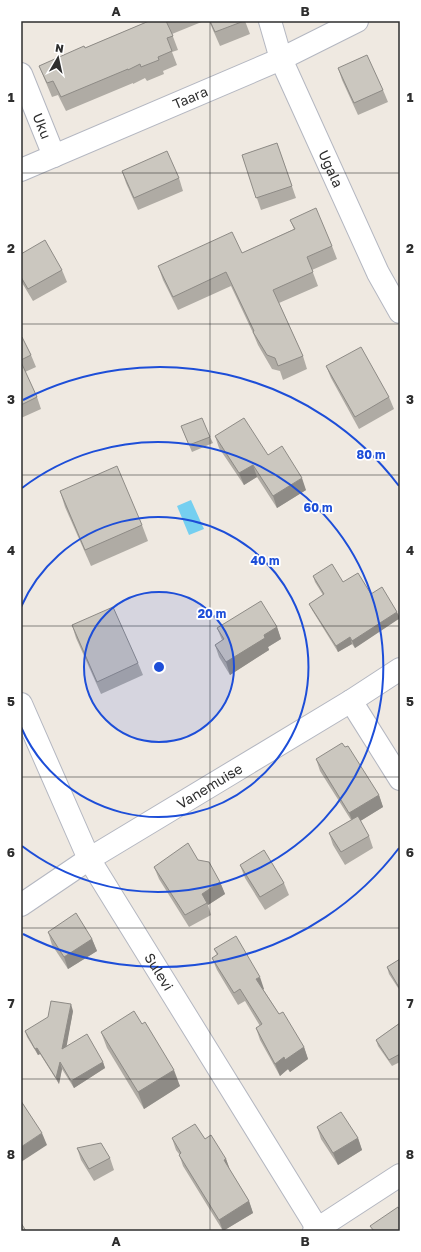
<svg xmlns="http://www.w3.org/2000/svg" width="421" height="1252" font-family="'Golos Text',sans-serif">
<style>
.water{fill:#75cff0}
.lines{fill:none;stroke-linecap:round;stroke-linejoin:round}
.street-casing{stroke:#b4b7c1;stroke-width:24}
.street{stroke:#fff;stroke-width:22}
.wall{fill:#afaba4}
.shaded-wall{fill:#8e8b86}
.building{fill:#cbc7bf;stroke:#8e8b86}
.grid{fill:none;stroke:#2e2e2e;stroke-width:1;stroke-opacity:0.55}
.ring{fill:none;stroke:#1d4ed8;stroke-width:2}
.labels{text-anchor:middle;stroke-width:3.5;stroke-linejoin:round;paint-order:stroke}
.street-label{font-size:14px;fill:#2e2e2e;stroke:#fff}
.centre{fill:#1d4ed8;stroke:#fff;stroke-width:2}
.ring-label{font-size:12px;text-anchor:middle;font-weight:bold;fill:#1d4ed8;stroke:#fff;stroke-width:3.5;stroke-linejoin:round;paint-order:stroke}
.neatline{fill:none;stroke:#2e2e2e;stroke-width:1.5}
.grid-label{font-size:13px;text-anchor:middle;font-weight:bold;fill:#2e2e2e}
</style>
<rect width="100%" height="100%" fill="#efe9e1"/>
<polygon class="water" points="191,500 204,529 189,535 177,506"/>
<g class="lines">
<g class="street-casing">
<g id="street">
<path id="s1" d="M270 21 281 59 378 273 400 312"/>
<path id="s2" d="M21 74 54 156"/>
<path id="s3" d="M21 170 281 59 357 21"/>
<polyline points="351,701 400,779"/>
<path id="s4" d="M21 704 89 859 319 1231"/>
<path id="s5" d="M21 905 89 859 351 701 400 669"/>
<polyline points="314,1231 400,1175"/>
</g>
</g>
<use href="#street" class="street"/>
</g>
<g class="wall">
<polygon points="149,21 204,21 172,34 178,50 172,52 177,65 163,71 164,74 147,81 145,78 133,84 133,83 66,111 58,95 52,97 39,66 85,48"/>
<polygon points="209,21 245,21 250,34 220,46"/>
<polygon points="338,68 383,90 388,102 358,115 342,80"/>
<polygon points="277,143 296,198 261,210 242,155"/>
<polygon points="122,171 179,178 183,191 138,210 126,183"/>
<polygon points="290,220 332,246 337,259 312,270 318,286 279,303 303,356 307,369 283,380 280,371 272,369 258,345 253,333 231,286 178,310 163,280 158,266 242,253 294,229"/>
<polygon points="21,254 62,270 67,282 33,301 21,281"/>
<polygon points="21,337 31,355 36,367 25,372 37,397 41,409 21,418"/>
<polygon points="326,366 389,397 394,409 359,429 331,378"/>
<polygon points="181,426 210,437 213,443 192,452"/>
<polygon points="215,436 306,490 277,508 257,477 244,485 219,448"/>
<polygon points="60,491 142,525 148,541 91,566 65,507"/>
<polygon points="313,576 343,582 371,594 400,618 355,648 352,644 338,652 312,610 309,604 323,595 315,582"/>
<polygon points="72,625 138,663 143,675 101,694 76,638"/>
<polygon points="277,627 281,639 268,647 269,650 230,675 219,657 215,645 222,640 217,628"/>
<polygon points="316,759 379,795 383,807 360,821 369,836 373,848 345,865 333,845 329,833 351,820 320,771"/>
<polygon points="198,860 220,882 225,894 208,905 211,915 189,927 159,879 154,867"/>
<polygon points="240,865 284,883 289,895 265,910 245,878"/>
<polygon points="48,932 92,939 97,951 68,969 52,945"/>
<polygon points="214,949 264,989 263,989 279,1014 304,1047 308,1059 290,1072 288,1069 280,1076 260,1040 256,1028 260,1026 245,1001 238,1005 217,970 212,958 217,955"/>
<polygon points="400,959 400,991 389,974 387,967"/>
<polygon points="73,1011 66,1046 103,1062 105,1068 74,1088 62,1069 59,1084 40,1054 38,1055 27,1037 25,1031"/>
<polygon points="400,1023 400,1062 392,1066 378,1046 376,1040"/>
<polygon points="142,1024 180,1086 144,1109 107,1048 101,1032"/>
<polygon points="317,1127 358,1138 362,1150 338,1165 321,1139"/>
<polygon points="172,1138 205,1139 226,1159 230,1170 249,1201 253,1213 223,1231 183,1166 179,1154 176,1150"/>
<polygon points="77,1148 110,1158 114,1170 94,1181 81,1160"/>
</g>
<g class="shaded-wall">
<polygon points="253,465 257,477 244,485 239,473"/>
<polygon points="302,478 306,490 277,508 273,496"/>
<polygon points="397,612 400,618 355,648 352,641"/>
<polygon points="277,627 281,639 268,647 269,650 230,675 226,662 264,635"/>
<polygon points="350,637 352,644 338,652 336,646"/>
<polygon points="379,795 383,807 354,825 349,813"/>
<polygon points="220,882 225,894 208,905 202,894"/>
<polygon points="92,939 97,951 68,969 64,957"/>
<polygon points="260,977 264,989 261,991 256,979"/>
<polygon points="71,1004 73,1011 65,1055 62,1049"/>
<polygon points="304,1047 308,1059 290,1072 288,1069 280,1076 275,1064 284,1057"/>
<polygon points="37,1048 40,1054 38,1055 35,1049"/>
<polygon points="60,1062 62,1069 59,1084 56,1078"/>
<polygon points="103,1062 105,1068 74,1088 71,1081"/>
<polygon points="174,1070 180,1086 144,1109 138,1092"/>
<polygon points="42,1133 47,1145 21,1162 21,1147"/>
<polygon points="358,1138 362,1150 338,1165 333,1153"/>
<polygon points="226,1159 230,1170 224,1160"/>
<polygon points="249,1201 253,1213 223,1231 219,1220"/>
</g>
<g class="building">
<polygon points="149,21 166,21 173,36 167,38 172,51 158,57 159,60 141,67 140,64 128,70 128,69 61,97 53,81 47,83 39,66 84,46 85,48"/>
<polygon points="210,21 244,21 215,32"/>
<polygon points="367,55 383,90 354,103 338,68"/>
<polygon points="277,143 292,186 256,198 242,155"/>
<polygon points="167,151 179,178 134,198 122,171"/>
<polygon points="316,208 332,246 307,257 313,272 273,290 303,356 278,366 275,358 267,355 253,332 254,331 226,272 173,297 158,266 232,232 242,253 295,229 290,220"/>
<polygon points="45,240 62,270 28,289 21,277 21,254"/>
<polygon points="21,337 22,337 31,355 21,360"/>
<polygon points="361,347 389,397 355,417 326,366"/>
<polygon points="21,362 37,397 21,405"/>
<polygon points="202,418 210,437 189,445 181,426"/>
<polygon points="244,418 268,455 282,446 302,478 273,496 253,465 239,473 215,436"/>
<polygon points="117,466 142,525 85,550 60,491"/>
<polygon points="332,564 343,582 358,573 371,594 382,587 397,612 352,641 350,637 336,646 309,604 324,594 313,576"/>
<polygon points="261,601 277,627 264,635 265,638 226,662 215,645 224,639 217,628"/>
<polygon points="113,607 138,663 97,682 72,625"/>
<polygon points="342,743 345,747 348,746 379,795 349,813 316,759"/>
<polygon points="358,816 369,836 341,852 329,833"/>
<polygon points="188,843 198,860 209,862 220,882 202,894 207,903 185,915 154,867"/>
<polygon points="264,850 284,883 260,897 240,865"/>
<polygon points="76,913 92,939 64,957 48,932"/>
<polygon points="236,936 260,977 256,979 279,1014 283,1012 304,1047 285,1060 284,1057 275,1064 256,1028 262,1024 240,989 234,993 212,958 218,954 214,949"/>
<polygon points="400,959 400,989 387,967"/>
<polygon points="51,1001 71,1004 62,1049 87,1034 103,1062 71,1081 60,1062 56,1078 37,1048 35,1049 25,1031 48,1017"/>
<polygon points="134,1011 142,1024 145,1022 174,1070 138,1092 101,1032"/>
<polygon points="400,1023 400,1054 389,1060 376,1040"/>
<polygon points="21,1101 42,1133 21,1147"/>
<polygon points="341,1112 358,1138 333,1153 317,1127"/>
<polygon points="195,1124 205,1139 211,1135 226,1159 224,1160 249,1201 219,1220 179,1155 181,1153 172,1138"/>
<polygon points="101,1143 110,1158 89,1169 77,1148"/>
<polygon points="398,1207 399,1209 400,1209 400,1231 374,1231 370,1226"/>
<polygon points="21,1223 26,1231 21,1231"/>
</g>
<path class="grid" d="M210 21V1231M21 173H400M21 324H400M21 475H400M21 626H400M21 777H400M21 928H400M21 1079H400"/>
<circle cx="159" cy="667" r="75" fill="#1d4ed8" fill-opacity=".12"/>
<g class="ring">
<circle cx="159" cy="667" r="75"/>
<path d="M21 607A150 150 0 1 1 21 727"/>
<path d="M22 488A225 225 0 1 1 22 846"/>
<path d="M399 848A300 300 0 0 1 23 934M23 400A300 300 0 0 1 399 486"/>
</g>
<g class="labels">
<g class="street-label">
<text dy="5" stroke="none"><textPath href="#s3" startOffset="184">Taara</textPath></text>
<text dy="5" stroke="none"><textPath href="#s2" startOffset="56">Uku</textPath></text>
<text dy="5" stroke="none"><textPath href="#s1" startOffset="160">Ugala</textPath></text>
<text dy="5" stroke="none"><textPath href="#s5" startOffset="223">Vanemuise</textPath></text>
<text dy="5" stroke="none"><textPath href="#s4" startOffset="302">Sulevi</textPath></text>
</g>
</g>
<circle cx="159" cy="667" r="6" class="centre"/>
<g class="ring-label">
<text x="371" y="459">80 m</text>
<text x="318" y="512">60 m</text>
<text x="265" y="565">40 m</text>
<text x="212" y="618">20 m</text>
</g>
<rect width="421" height="1252" fill="none" stroke="#ffffff" stroke-width="44"/>
<g transform="translate(58 58) rotate(9)" stroke="#ffffff" stroke-width="3" paint-order="stroke">
<path d="M0-3L7 15L0 10L-7 15Z" fill="#2e2e2e"/>
<text y="-6" font-size="11" font-weight="bold" text-anchor="middle" fill="#2e2e2e">N</text>
</g>
<rect x="22" y="22" width="377" height="1208" class="neatline"/>
<g class="grid-label">
<text x="116" y="16">A</text>
<text x="305" y="16">B</text>
<text x="11" y="102">1</text>
<text x="410" y="102">1</text>
<text x="11" y="253">2</text>
<text x="410" y="253">2</text>
<text x="11" y="404">3</text>
<text x="410" y="404">3</text>
<text x="11" y="555">4</text>
<text x="410" y="555">4</text>
<text x="11" y="706">5</text>
<text x="410" y="706">5</text>
<text x="11" y="857">6</text>
<text x="410" y="857">6</text>
<text x="11" y="1008">7</text>
<text x="410" y="1008">7</text>
<text x="11" y="1159">8</text>
<text x="410" y="1159">8</text>
<text x="116" y="1246">A</text>
<text x="305" y="1246">B</text>
</g>
</svg>
